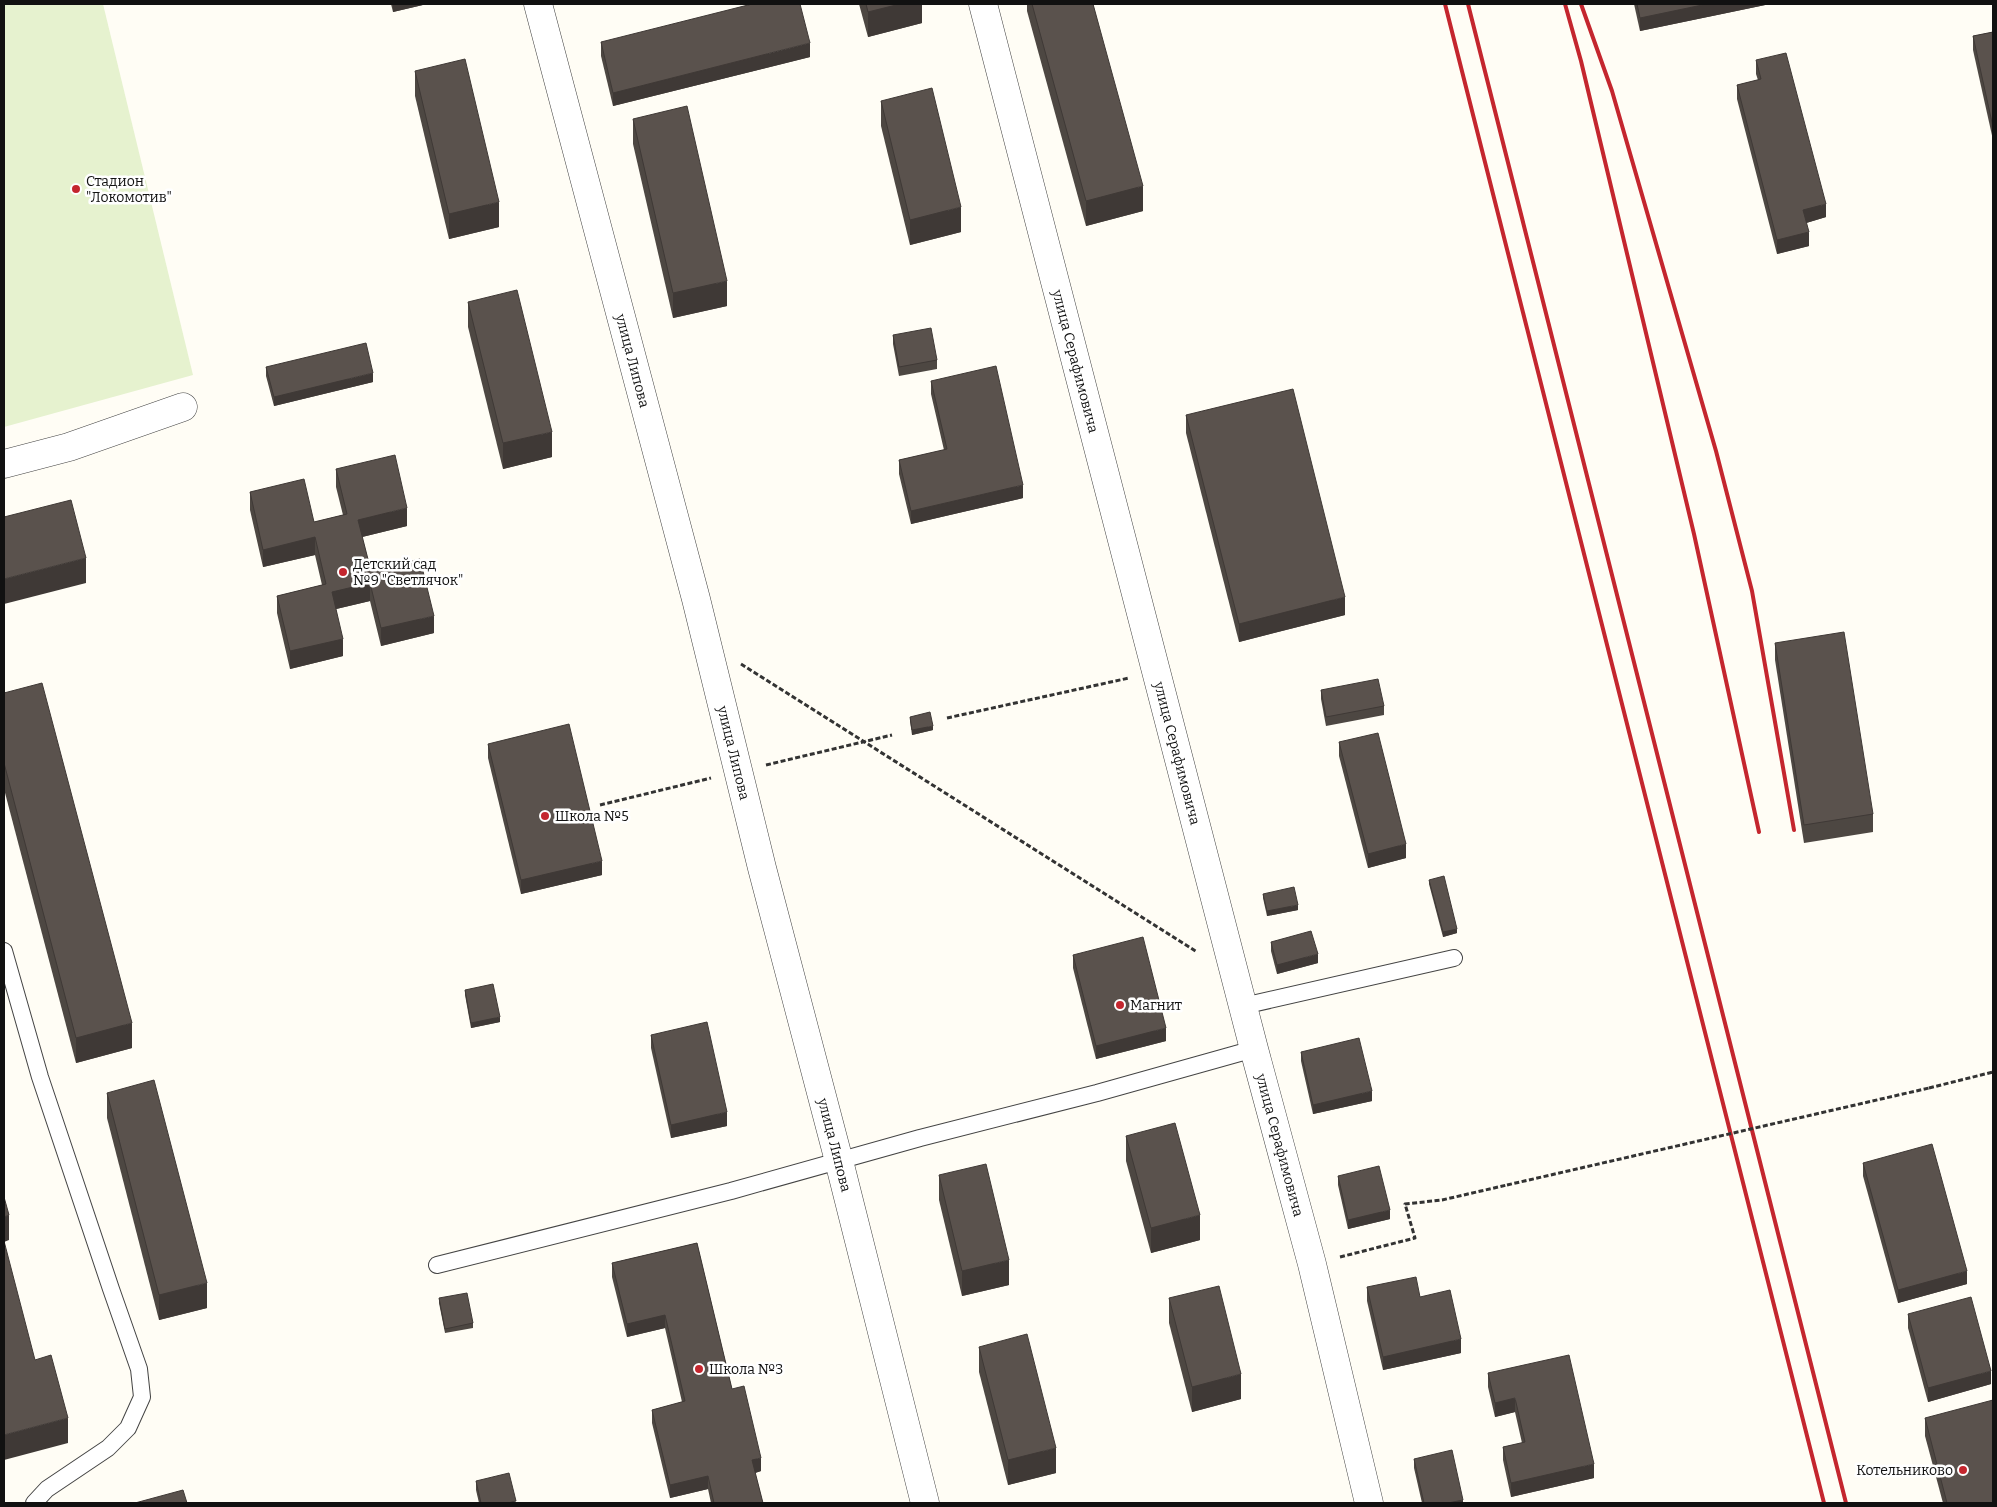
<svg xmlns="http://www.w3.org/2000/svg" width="1997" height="1507" font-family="Bitter,serif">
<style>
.pitch{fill:#e6f2cf}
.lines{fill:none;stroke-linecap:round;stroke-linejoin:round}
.lane-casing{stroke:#444;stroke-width:18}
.street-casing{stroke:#444;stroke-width:29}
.path{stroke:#333;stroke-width:3;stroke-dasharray:5 2.5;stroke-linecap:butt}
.lane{stroke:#fff;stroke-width:16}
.street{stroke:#fff;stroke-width:28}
.rail{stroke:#c4262e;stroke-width:4}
.path-bridge{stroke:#333;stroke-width:3;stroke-dasharray:5 2.5;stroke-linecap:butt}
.wall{fill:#4d4742}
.shaded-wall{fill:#3f3936}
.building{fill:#5a524d;stroke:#3f3936}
.poi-dot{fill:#c4262e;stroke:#fff;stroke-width:2}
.labels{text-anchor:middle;stroke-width:5;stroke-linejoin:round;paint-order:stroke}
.poi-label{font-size:14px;fill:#111;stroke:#fff;text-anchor:start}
.street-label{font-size:14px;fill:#111;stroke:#fff}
</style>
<rect width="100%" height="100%" fill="#fffdf5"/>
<polygon class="pitch" points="4,4 103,4 193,375 4,427"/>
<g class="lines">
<g class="lane-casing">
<g id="lane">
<polyline points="4,951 40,1077 111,1289 139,1369 142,1397 128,1428 108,1448 47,1489 34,1503"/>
<polyline points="1243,1006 1454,958"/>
<polyline points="437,1265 731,1191 920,1138 1097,1093 1254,1049"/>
</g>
</g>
<g class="street-casing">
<g id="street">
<path id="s1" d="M538 4 696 599 762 868 839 1161 925 1503"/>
<path id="s2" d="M983 4 1254 1049 1312 1264 1369 1503"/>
<polyline points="4,464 69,447 183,407"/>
</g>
</g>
<g class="path">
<polyline points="741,664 1197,952"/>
<polyline points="947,718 1129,678"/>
<polyline points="766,765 892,735"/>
<polyline points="600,805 711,778"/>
<polyline points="1929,1088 1993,1072"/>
<polyline points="1340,1257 1415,1238 1405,1204 1442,1200 1507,1185"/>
</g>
<use href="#lane" class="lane"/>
<use href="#street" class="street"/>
<g class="rail">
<polyline points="1445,4 1824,1503"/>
<polyline points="1468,4 1846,1503"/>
<polyline points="1565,4 1581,61 1694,534 1759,832"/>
<polyline points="1581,4 1612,91 1716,451 1752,591 1794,830"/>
</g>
<polyline class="path-bridge" points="1507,1185 1929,1088"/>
</g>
<g class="wall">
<polygon points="391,4 427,4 393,12"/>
<polygon points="859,4 922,4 922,23 868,37"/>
<polygon points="1027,4 1093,4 1143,211 1086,226 1027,11"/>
<polygon points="1634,4 1770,4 1640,31"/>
<polygon points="1993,32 1993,140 1973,50 1973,36"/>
<polygon points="601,42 810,57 613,106 601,56"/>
<polygon points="1756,60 1826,217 1806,223 1809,246 1777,254 1737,99 1737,85 1758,80 1756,74"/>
<polygon points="415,71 499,227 449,239 415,96"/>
<polygon points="881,101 961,232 910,245 881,126"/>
<polygon points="633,119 727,306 673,318 633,144"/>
<polygon points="468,302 552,457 503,469 468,327"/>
<polygon points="893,335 937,360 937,369 899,376 893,344"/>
<polygon points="266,367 373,382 274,406 266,376"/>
<polygon points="931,381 1023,498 911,524 899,474 899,460 944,450 931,394"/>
<polygon points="1186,415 1345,615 1239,642 1186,433"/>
<polygon points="336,469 407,526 362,537 371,571 434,633 381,646 370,601 336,609 343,656 290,669 277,613 277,596 322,585 315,555 263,567 250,510 250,492 314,522 343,515 336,487"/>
<polygon points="1775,643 1873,814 1873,832 1804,843 1775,660"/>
<polygon points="1321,690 1384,706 1384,715 1326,726 1321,699"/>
<polygon points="4,693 132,1048 76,1063 4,789"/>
<polygon points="910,717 933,730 912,735 910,721"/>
<polygon points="1339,742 1406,858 1368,868 1339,756"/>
<polygon points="488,744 602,875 521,894 488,758"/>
<polygon points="1429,880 1457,933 1443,937 1429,884"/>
<polygon points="1263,894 1298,910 1267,916 1263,898"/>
<polygon points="1271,942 1318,963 1277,974 1271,951"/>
<polygon points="1073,955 1166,1041 1096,1059 1073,968"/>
<polygon points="465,990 500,1022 471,1028 465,995"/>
<polygon points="651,1035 727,1126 671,1138 651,1048"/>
<polygon points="1301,1052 1372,1101 1313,1114 1301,1061"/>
<polygon points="107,1093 207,1308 159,1320 107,1118"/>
<polygon points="1126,1136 1200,1240 1151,1253 1126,1161"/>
<polygon points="1863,1163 1967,1284 1898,1303 1863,1176"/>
<polygon points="939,1175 1009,1285 962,1296 939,1200"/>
<polygon points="1338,1176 1390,1219 1348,1229 1338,1185"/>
<polygon points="697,1243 732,1389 761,1471 755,1473 763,1503 711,1503 708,1489 670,1498 652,1423 652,1410 682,1402 665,1328 627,1337 612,1277 612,1263"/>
<polygon points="1367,1287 1420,1297 1461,1353 1383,1370 1367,1301"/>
<polygon points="439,1298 473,1323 473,1328 445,1333 439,1303"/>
<polygon points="1169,1298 1241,1399 1192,1412 1169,1323"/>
<polygon points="1908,1314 1991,1384 1928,1402 1908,1328"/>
<polygon points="979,1347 1056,1473 1008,1485 979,1372"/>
<polygon points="1488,1373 1594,1478 1511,1497 1503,1460 1503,1447 1522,1443 1515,1412 1495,1417 1488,1387"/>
<polygon points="1925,1418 1993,1503 1943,1503 1925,1436"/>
<polygon points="1414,1459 1463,1503 1422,1503 1414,1468"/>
<polygon points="476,1481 516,1503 479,1503 476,1490"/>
</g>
<g class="shaded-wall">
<polygon points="393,4 427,4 393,12"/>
<polygon points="900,4 922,4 922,23 868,37 868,12"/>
<polygon points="1707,4 1770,4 1640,31 1640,18"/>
<polygon points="810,43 810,57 613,106 613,93"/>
<polygon points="1143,186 1143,211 1086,226 1086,201"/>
<polygon points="499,202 499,227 449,239 449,214"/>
<polygon points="1826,204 1826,217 1803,224 1803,210"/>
<polygon points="961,207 961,232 910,245 910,220"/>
<polygon points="1809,232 1809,246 1777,254 1777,240"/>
<polygon points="727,281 727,306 673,318 673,293"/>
<polygon points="373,373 373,382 274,406 274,397"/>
<polygon points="552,432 552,457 503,469 503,443"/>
<polygon points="1023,485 1023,498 911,524 911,511"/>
<polygon points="407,508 407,526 358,538 358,520"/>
<polygon points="315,537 315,555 263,567 263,550"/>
<polygon points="86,558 86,583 4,604 4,579"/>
<polygon points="370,583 370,601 332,610 332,592"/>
<polygon points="1345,597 1345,615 1239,642 1239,624"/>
<polygon points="434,616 434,633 381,646 381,628"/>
<polygon points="343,639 343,656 290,669 290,651"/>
<polygon points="933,726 933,730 912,735 912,730"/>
<polygon points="1406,844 1406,858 1368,868 1368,854"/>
<polygon points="602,861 602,875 521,894 521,880"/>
<polygon points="1298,905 1298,910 1267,916 1267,911"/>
<polygon points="1457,929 1457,933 1443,937 1443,932"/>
<polygon points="1318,954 1318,963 1277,974 1277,965"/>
<polygon points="500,1017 500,1022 471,1028 471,1023"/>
<polygon points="132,1023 132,1048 76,1063 76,1038"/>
<polygon points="1166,1028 1166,1041 1096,1059 1096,1046"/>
<polygon points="1372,1091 1372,1101 1313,1114 1313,1105"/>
<polygon points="727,1112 727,1126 671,1138 671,1125"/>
<polygon points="1390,1210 1390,1219 1348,1229 1348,1220"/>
<polygon points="9,1215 9,1240 4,1242 4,1217"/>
<polygon points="1200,1215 1200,1240 1151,1253 1151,1228"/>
<polygon points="1009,1260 1009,1285 962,1296 962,1271"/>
<polygon points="1967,1271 1967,1284 1898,1303 1898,1290"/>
<polygon points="207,1283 207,1308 159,1320 159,1295"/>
<polygon points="665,1315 665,1328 627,1337 627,1324"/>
<polygon points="1461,1339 1461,1353 1383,1370 1383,1357"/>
<polygon points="1991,1371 1991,1384 1928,1402 1928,1388"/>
<polygon points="1241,1374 1241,1399 1192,1412 1192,1387"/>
<polygon points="1515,1398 1515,1412 1495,1417 1495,1403"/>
<polygon points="68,1418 68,1443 4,1460 4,1435"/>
<polygon points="1056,1448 1056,1473 1008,1485 1008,1460"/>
<polygon points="761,1458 761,1471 752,1474 752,1460"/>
<polygon points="1594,1464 1594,1478 1511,1497 1511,1483"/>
<polygon points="708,1476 708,1489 670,1498 670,1485"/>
<polygon points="1463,1500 1463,1503 1448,1503"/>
</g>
<g class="building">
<polygon points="752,4 800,4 810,43 613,93 601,42"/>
<polygon points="866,4 900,4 868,12"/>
<polygon points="1032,4 1093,4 1143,186 1086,201"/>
<polygon points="1637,4 1707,4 1640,18"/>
<polygon points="1993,32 1993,127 1973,36"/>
<polygon points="1786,53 1826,204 1803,210 1809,232 1777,240 1737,85 1761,79 1756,60"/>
<polygon points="465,59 499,202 449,214 415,71"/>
<polygon points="932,88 961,207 910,220 881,101"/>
<polygon points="687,106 727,281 673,293 633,119"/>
<polygon points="517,290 552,432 503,443 468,302"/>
<polygon points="931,328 937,360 899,367 893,335"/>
<polygon points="366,343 373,373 274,397 266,367"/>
<polygon points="996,366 1023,485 911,511 899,460 947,449 931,381"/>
<polygon points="1293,389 1345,597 1239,624 1186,415"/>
<polygon points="395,455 407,508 358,520 371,571 420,559 434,616 381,628 370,583 332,592 343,639 290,651 277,596 326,584 315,537 263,550 250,492 304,479 314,522 347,514 336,469"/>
<polygon points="71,500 86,558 4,579 4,517"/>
<polygon points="1844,632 1873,814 1804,825 1775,643"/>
<polygon points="1378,679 1384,706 1326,717 1321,690"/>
<polygon points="42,683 132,1023 76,1038 4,763 4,693"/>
<polygon points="930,712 933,726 912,730 910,717"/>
<polygon points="569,724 602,861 521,880 488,744"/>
<polygon points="1378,733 1406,844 1368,854 1339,742"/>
<polygon points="1444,876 1457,929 1443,932 1429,880"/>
<polygon points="1294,887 1298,905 1267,911 1263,894"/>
<polygon points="1311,931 1318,954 1277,965 1271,942"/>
<polygon points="1143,937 1166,1028 1096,1046 1073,955"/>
<polygon points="493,984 500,1017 471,1023 465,990"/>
<polygon points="707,1022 727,1112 671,1125 651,1035"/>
<polygon points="1359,1038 1372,1091 1313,1105 1301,1052"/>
<polygon points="154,1080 207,1283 159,1295 107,1093"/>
<polygon points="1175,1123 1200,1215 1151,1228 1126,1136"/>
<polygon points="1932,1144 1967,1271 1898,1290 1863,1163"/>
<polygon points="986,1164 1009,1260 962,1271 939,1175"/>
<polygon points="1379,1166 1390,1210 1348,1220 1338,1176"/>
<polygon points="4,1197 9,1215 4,1217"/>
<polygon points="4,1241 35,1360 51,1355 68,1418 4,1435"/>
<polygon points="697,1243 732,1389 744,1386 761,1458 752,1460 763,1503 714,1503 708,1476 670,1485 652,1410 685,1401 665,1315 627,1324 612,1263"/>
<polygon points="1416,1277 1420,1297 1450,1290 1461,1339 1383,1357 1367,1287"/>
<polygon points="1219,1286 1241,1374 1192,1387 1169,1298"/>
<polygon points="467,1293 473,1323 445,1329 439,1298"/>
<polygon points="1971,1297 1991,1371 1928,1388 1908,1314"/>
<polygon points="1027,1334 1056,1448 1008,1460 979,1347"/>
<polygon points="1569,1355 1594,1464 1511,1483 1503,1447 1525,1442 1515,1398 1495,1403 1488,1373"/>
<polygon points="1993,1400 1993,1503 1947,1503 1925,1418"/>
<polygon points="1452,1450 1463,1500 1448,1503 1424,1503 1414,1459"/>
<polygon points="509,1473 516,1501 508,1503 481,1503 476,1481"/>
<polygon points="183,1490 187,1503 135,1503"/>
</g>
<g class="poi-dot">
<circle cx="76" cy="189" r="5"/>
<circle cx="343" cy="572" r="5"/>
<circle cx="545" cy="816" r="5"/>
<circle cx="1120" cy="1005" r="5"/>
<circle cx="699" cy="1369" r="5"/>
<circle cx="1963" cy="1470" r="5"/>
</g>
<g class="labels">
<g class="poi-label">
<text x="86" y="186">Стадион<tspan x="86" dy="16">"Локомотив"</tspan></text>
<text x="353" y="569">Детский сад<tspan x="353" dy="16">№9 "Светлячок"</tspan></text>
<text x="555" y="821">Школа №5</text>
<text x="1130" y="1010">Магнит</text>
<text x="709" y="1374">Школа №3</text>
<text x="1953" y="1475" text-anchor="end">Котельниково</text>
</g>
<g class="street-label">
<text dy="5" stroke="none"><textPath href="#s1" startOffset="369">улица Липова</textPath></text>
<text dy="5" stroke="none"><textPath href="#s2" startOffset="369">улица Серафимовича</textPath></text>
<text dy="5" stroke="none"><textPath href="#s1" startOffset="774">улица Липова</textPath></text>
<text dy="5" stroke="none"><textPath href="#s2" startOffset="774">улица Серафимовича</textPath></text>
<text dy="5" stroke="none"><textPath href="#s1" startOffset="1179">улица Липова</textPath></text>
<text dy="5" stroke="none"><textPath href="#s2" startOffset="1179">улица Серафимовича</textPath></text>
</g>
</g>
<rect width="1997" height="1507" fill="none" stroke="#111111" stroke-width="10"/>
</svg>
